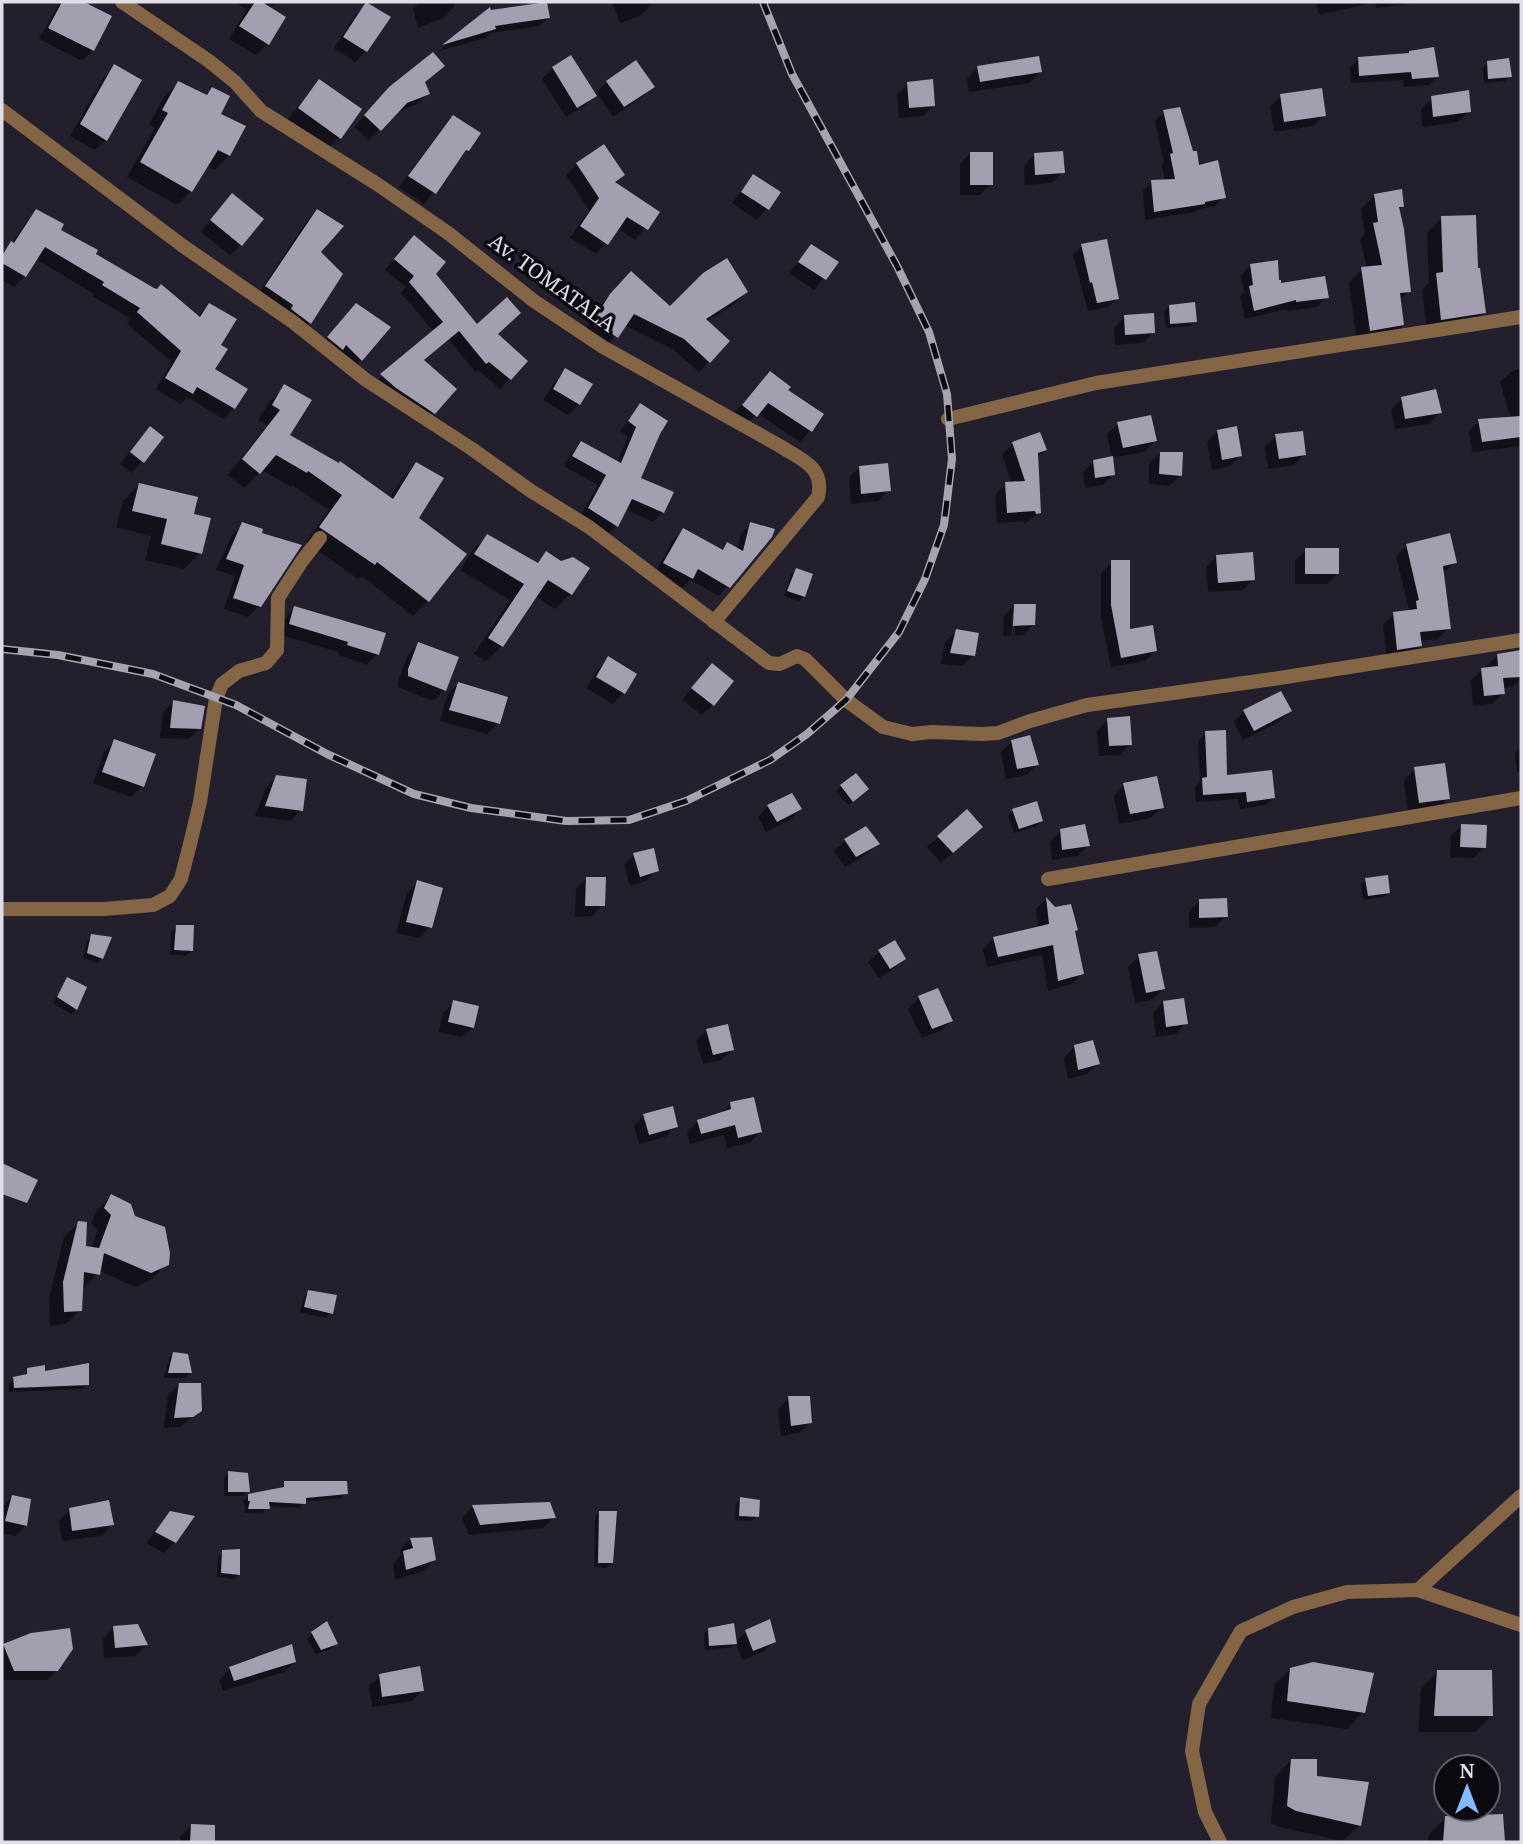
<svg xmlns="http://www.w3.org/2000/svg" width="1523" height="1844" font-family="'Noto Serif',serif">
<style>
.shadow{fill:#0007;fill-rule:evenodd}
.building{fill:#a39eb0}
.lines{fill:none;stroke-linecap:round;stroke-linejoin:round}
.street{stroke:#846647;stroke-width:14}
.rail-casing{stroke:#a8a4af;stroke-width:8}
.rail{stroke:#0c0a10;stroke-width:5;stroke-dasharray:16;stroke-linecap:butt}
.labels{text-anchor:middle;stroke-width:7;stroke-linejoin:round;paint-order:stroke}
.street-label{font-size:21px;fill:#e1dee7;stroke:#0c0a10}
</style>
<rect width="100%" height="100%" fill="#231f2d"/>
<g class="shadow">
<polygon points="60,2 80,2 110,17 93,50 82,61 39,39"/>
<polygon points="232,2 276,2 270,9 268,43 256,55 229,39 247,9"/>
<polygon points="420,2 454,2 454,7 443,18 418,28 413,9"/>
<polygon points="612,2 649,2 651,5 640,16 620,23"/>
<polygon points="1316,2 1424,2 1376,8 1375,2 1319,15"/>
<polygon points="367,4 366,51 355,62 334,48 356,14"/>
<polygon points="489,10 489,12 548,18 539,26 490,33 486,38 439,51"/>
<polygon points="1407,55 1437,77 1429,85 1404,87 1403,80 1351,83 1350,67 1359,59"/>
<polygon points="571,57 594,95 607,82 652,86 642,97 613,117 597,93 584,106 566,117 542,79 553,69"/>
<polygon points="1488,63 1510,76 1505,81 1484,83 1483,68"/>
<polygon points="115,66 106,140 95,150 70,136 104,77"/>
<polygon points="978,68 1040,72 1030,83 969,92 967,79"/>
<polygon points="319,81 339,137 329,148 288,119"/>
<polygon points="178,83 205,96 212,89 229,155 215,170 207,166 191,191 177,205 127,177 155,128 149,125 164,97"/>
<polygon points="908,84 934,105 923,116 899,118 897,95"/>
<polygon points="428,93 417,104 395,113 369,140 354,127 379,100"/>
<polygon points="1281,96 1324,115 1313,126 1274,132 1270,106"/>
<polygon points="1432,98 1469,111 1458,122 1422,127 1421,109"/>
<polygon points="1164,112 1198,167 1224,197 1215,206 1197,210 1195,212 1145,220 1143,191 1152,182 1165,181 1162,165 1164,163 1155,121"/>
<polygon points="453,117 467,150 424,204 399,187 443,128"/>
<polygon points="970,153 991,184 980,195 960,195 960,164"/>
<polygon points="1034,155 1063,172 1052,183 1025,185 1024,166"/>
<polygon points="577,164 623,175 614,184 657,213 635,240 617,228 596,254 570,238 589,210 566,175"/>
<polygon points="754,176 779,193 757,220 732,203"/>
<polygon points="1375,195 1402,206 1398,211 1409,291 1399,301 1403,325 1389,338 1357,343 1349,283 1362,269 1367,269 1360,239 1365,234 1361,209"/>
<polygon points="221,206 241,245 230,255 201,232"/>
<polygon points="36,211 58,230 93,254 197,317 209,305 218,345 212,370 234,408 223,419 187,397 181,404 156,389 172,362 127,324 131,319 92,296 94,294 36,259 25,276 14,287 2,280 2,253 12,244 26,222"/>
<polygon points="317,211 319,252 309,323 299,333 256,298 306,222"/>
<polygon points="1442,218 1476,270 1484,312 1469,327 1427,333 1422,290 1429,283 1427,233"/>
<polygon points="811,246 836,263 814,290 789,273"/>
<polygon points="1082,246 1118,298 1108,307 1088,311 1073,255"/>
<polygon points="405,247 433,274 476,326 495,335 526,361 500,389 478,370 476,373 449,340 423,361 434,412 424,422 372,385 434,332 401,293 406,287 385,270"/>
<polygon points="1251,265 1280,285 1327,297 1317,307 1287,311 1286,309 1245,319 1240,297 1244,293 1241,275"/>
<polygon points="620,284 670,309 746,292 736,303 706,322 728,342 699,372 674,350 624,325 606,347 584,333 599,307"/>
<polygon points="1169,306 1195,321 1190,326 1166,328 1164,311"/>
<polygon points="346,316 361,360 350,370 318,349"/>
<polygon points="1125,317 1153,333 1143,343 1115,345 1114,328"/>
<polygon points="1521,368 1521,446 1472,452 1469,431 1479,421 1510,416 1500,382 1511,372"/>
<polygon points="566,370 579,404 568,415 543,400 555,381"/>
<polygon points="760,384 786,391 810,431 800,442 757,413 745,426 732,416"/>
<polygon points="285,386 288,436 389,499 402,479 417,464 417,518 428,601 413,616 362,576 358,579 306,542 329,510 292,485 291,487 262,470 244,488 228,475 267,425 258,420 270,401"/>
<polygon points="1402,399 1440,413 1429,424 1395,429 1391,410"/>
<polygon points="640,405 639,479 671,493 662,512 653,522 625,509 617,526 607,535 579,518 598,485 564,466 572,452 581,443 617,463 628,436 620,431"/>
<polygon points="1118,424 1155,441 1144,452 1111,458 1113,474 1103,485 1085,488 1083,472 1094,461 1112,458 1107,434"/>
<polygon points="150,428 162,437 132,473 120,464"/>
<polygon points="1218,431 1240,456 1230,466 1212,470 1207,442"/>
<polygon points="1276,436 1304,454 1294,465 1268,469 1265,447"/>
<polygon points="1013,444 1045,450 1037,458 1040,512 1025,524 1024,521 997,523 995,495 1006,484 1012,484 1002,454"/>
<polygon points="1160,453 1180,476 1169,486 1149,484 1149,464"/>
<polygon points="859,468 889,490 878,501 851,504 849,478"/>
<polygon points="139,485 200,553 184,569 145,560 151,536 116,527 123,501"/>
<polygon points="243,524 259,606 248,617 224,609 235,576 216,570 232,535"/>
<polygon points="750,524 772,530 719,596 690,580 682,588 655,573 673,540 683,530 721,551 728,545 737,550 741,534"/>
<polygon points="487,536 536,564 546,554 561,563 587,569 570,594 555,609 535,596 502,646 486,661 474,654 510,600 460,570 472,551"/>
<polygon points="1407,545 1455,562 1443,573 1449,628 1438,639 1420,641 1420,645 1409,656 1387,660 1383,625 1394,614 1409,610 1396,556"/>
<polygon points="1306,550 1338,573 1327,584 1295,584 1295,561"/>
<polygon points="1217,556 1254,579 1243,590 1208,592 1206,567"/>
<polygon points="1112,562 1129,631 1155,651 1145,661 1111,667 1101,617 1101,573"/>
<polygon points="796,570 804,596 799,601 784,596 791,575"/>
<path d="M1014 605 1033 624 1023 635 1003 636 1004 616ZM1012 614H1015V635H1011Z"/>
<polygon points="295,608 377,654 367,665 338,655 339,652 280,635 284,619"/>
<polygon points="956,631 973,656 962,666 941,664 945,642"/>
<polygon points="419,644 444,690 433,701 398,687 398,681 408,654"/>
<polygon points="1521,652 1521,678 1512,687 1502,688 1503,694 1492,704 1473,706 1471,680 1482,670 1487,669 1487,666 1497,655"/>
<polygon points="609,659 623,693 613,704 586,688 598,669"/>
<polygon points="701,677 713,705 702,715 682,700"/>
<polygon points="458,684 505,698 498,724 487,734 440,721 447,695"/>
<polygon points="174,701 200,728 189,739 160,738 163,712"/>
<polygon points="1244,711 1290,711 1279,722 1243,740 1234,722"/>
<polygon points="1108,720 1131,744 1120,755 1099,756 1097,731"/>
<polygon points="1206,733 1225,777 1274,797 1266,805 1240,809 1238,799 1196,802 1195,787 1200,782 1198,741"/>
<polygon points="115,741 142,786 131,797 93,783 104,752"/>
<polygon points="1012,742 1037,765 1026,775 1006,779 1001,752"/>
<polygon points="1521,747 1521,771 1517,772 1515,753"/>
<polygon points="1415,769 1448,798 1437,809 1408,813 1404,780"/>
<polygon points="277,777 301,810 290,821 255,816 266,788"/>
<polygon points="1124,785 1162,807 1151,818 1119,824 1114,796"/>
<polygon points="841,786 862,794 848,805 836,791"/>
<polygon points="768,806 800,809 790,820 766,832 758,817"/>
<polygon points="1013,811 1041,821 1037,826 1014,833 1008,816"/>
<polygon points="1462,825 1484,847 1474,858 1450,857 1451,836"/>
<polygon points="865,828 877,844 867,854 845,867 834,851 845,841"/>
<polygon points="1061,831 1088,846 1077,856 1052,860 1050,842"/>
<polygon points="938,837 970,837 941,863 927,847"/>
<polygon points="634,855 657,870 646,881 630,886 624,865"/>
<polygon points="587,878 603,905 592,916 575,917 576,889"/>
<polygon points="1366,880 1389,892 1384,897 1363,900 1361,884"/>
<polygon points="418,882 430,927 419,938 396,933 407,893"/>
<polygon points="1046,899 1055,909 1082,973 1072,984 1048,991 1042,955 987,967 983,949 994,938 1038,928 1036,909"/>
<polygon points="1199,901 1226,916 1215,927 1189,928 1189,912"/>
<polygon points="176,927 191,951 186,956 170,954 171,932"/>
<polygon points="92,936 102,958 97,963 83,958 87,941"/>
<polygon points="894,943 903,959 893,969 879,978 868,962 879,952"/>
<polygon points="1139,956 1163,989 1152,1000 1135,1003 1128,967"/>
<polygon points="67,980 85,988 76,1009 71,1014 53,1003"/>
<polygon points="919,998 951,1021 940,1031 922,1038 908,1009"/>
<polygon points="454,1002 473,1027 462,1037 439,1032 443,1013"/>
<polygon points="1163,1002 1186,1023 1176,1034 1156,1037 1153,1013"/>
<polygon points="707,1030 732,1050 721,1060 703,1064 696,1041"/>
<polygon points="1074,1047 1098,1063 1087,1074 1068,1079 1064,1058"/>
<polygon points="731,1104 760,1132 750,1143 727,1148 724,1135 690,1144 687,1132 698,1121 720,1114"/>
<polygon points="644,1115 676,1127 665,1137 639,1144 634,1126"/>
<polygon points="111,1196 133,1218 167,1264 152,1279 136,1287 99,1271 84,1288 81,1288 80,1310 66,1324 50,1326 49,1298 64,1237 79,1223 84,1248 91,1249 98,1230 91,1223 96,1211"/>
<polygon points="308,1292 331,1313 326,1318 300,1312 304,1297"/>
<polygon points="174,1353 190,1373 185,1378 164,1378 169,1358"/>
<polygon points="28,1369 43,1373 87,1384 82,1389 9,1392 9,1384 13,1379 23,1377"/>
<polygon points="179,1384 200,1410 180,1427 164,1428 168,1395"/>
<polygon points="789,1398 810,1423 799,1433 781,1436 778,1409"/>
<polygon points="228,1473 248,1491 243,1496 224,1496 224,1478"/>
<polygon points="285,1483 346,1493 341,1498 304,1502 299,1508 268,1506 263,1513 244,1513 246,1505 244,1505 243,1501 248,1496 245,1496 280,1490"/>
<polygon points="13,1496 29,1500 25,1526 15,1536 2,1533 2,1507"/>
<polygon points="740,1499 757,1516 752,1521 735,1520 736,1504"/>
<polygon points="548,1504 554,1518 543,1528 469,1535 462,1518 472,1507"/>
<polygon points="70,1510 112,1525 102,1536 62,1541 59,1521"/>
<polygon points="600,1512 611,1563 606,1568 594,1567 595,1517"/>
<polygon points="170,1513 175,1542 164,1553 146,1543"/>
<polygon points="411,1539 434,1560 423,1571 395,1580 393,1564 401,1555 400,1550"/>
<polygon points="223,1552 239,1574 234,1579 217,1577 218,1557"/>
<polygon points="114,1628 146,1645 135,1656 104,1658 103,1639"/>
<polygon points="709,1629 735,1643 746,1631 774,1641 763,1652 742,1660 736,1642 730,1648 705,1650 704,1634"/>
<polygon points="312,1634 336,1644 331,1649 316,1654 307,1639"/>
<polygon points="31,1635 57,1670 47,1680 4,1680 2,1673 2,1646"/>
<polygon points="294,1662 284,1672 223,1691 219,1680 230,1669"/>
<polygon points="1290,1669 1363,1712 1347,1729 1271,1718 1274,1686"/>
<polygon points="1437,1672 1492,1715 1475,1732 1418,1732 1421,1689"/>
<polygon points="380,1676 423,1690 412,1701 372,1707 369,1686"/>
<polygon points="1291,1760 1315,1777 1359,1825 1343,1841 1279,1827 1271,1823 1275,1777"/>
<polygon points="1501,1816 1504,1842 1428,1842 1429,1834 1446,1818"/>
<polygon points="191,1826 213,1827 213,1842 180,1842 180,1837"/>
</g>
<g class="building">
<polygon points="62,2 84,2 112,16 94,51 48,28"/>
<polygon points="255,2 262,2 286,17 269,45 239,26"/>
<polygon points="366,2 391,17 367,52 343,37"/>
<polygon points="547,2 550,18 495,26 496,29 442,45 490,7 491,10"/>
<polygon points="1434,47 1439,77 1412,79 1411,72 1359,76 1358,57 1409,53 1409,51"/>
<polygon points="433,52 445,66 425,82 430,94 407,103 381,131 364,115 389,87"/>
<polygon points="571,55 597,96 577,108 552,67"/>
<polygon points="1039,56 1042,72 980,82 977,66"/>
<polygon points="1509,58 1512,77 1488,79 1487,61"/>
<polygon points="636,60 655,87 624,107 606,81"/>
<polygon points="114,64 142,80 107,141 80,124"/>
<polygon points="319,79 362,109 341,139 298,108"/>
<polygon points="933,79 935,106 909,108 907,82"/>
<polygon points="178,81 207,95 212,87 230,96 221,114 246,126 230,156 218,150 192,192 140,162 168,113 162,110"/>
<polygon points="1322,88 1326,116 1284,122 1280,94"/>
<polygon points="1469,90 1471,112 1433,117 1431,96"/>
<polygon points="1180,107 1193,151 1197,151 1199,165 1218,160 1226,198 1205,202 1205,204 1154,212 1151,180 1175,179 1170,154 1173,153 1163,110"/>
<polygon points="453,115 481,133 469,151 466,150 436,194 408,176"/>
<polygon points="604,144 625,175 615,182 660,212 648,230 627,217 608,245 580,226 599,198 576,163"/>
<polygon points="1063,151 1065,173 1035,175 1034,153"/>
<rect x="970" y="152" width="23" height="33"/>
<polygon points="753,174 781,192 769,210 741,192"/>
<polygon points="1402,189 1404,207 1399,207 1404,229 1411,292 1400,293 1404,325 1370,331 1361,267 1382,265 1373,223 1378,222 1374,194"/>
<polygon points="232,193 264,219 242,246 210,220"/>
<polygon points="36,209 64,224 61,230 98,250 96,254 154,288 157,289 161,284 200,317 209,303 237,319 221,345 228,349 215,369 248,389 235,409 197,387 193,394 165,378 181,351 137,312 140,308 102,285 104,282 45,247 26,277 2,263 2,256 11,241 14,243"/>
<polygon points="317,209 344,226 321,252 343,274 311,324 291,309 293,305 265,286"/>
<polygon points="1476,215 1478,268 1480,268 1486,313 1441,320 1436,273 1443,272 1441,216"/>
<polygon points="414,235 446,262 436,274 477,324 507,297 521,313 498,334 528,361 511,380 489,362 486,364 459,331 424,360 457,389 435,414 396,388 380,374 443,322 409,282 414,276 394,259"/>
<polygon points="1107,239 1119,299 1097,303 1092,282 1090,283 1081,244"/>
<polygon points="811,244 839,262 826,280 798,262"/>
<polygon points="727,258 748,292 706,319 730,341 710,363 684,339 634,314 618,338 593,321 610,294 631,271 670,306 703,273"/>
<polygon points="1278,260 1279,280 1281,280 1281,283 1325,276 1329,298 1296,302 1296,300 1254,311 1249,286 1253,285 1250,264"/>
<polygon points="1195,302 1197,322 1170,324 1169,305"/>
<polygon points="356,303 391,327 362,361 346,345 343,350 327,337"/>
<polygon points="1154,313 1155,333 1125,335 1124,315"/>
<polygon points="565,368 593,384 580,405 553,389"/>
<polygon points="770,371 791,387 788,390 824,414 812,432 768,403 757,417 742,405"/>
<polygon points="284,384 312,400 290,435 339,463 340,461 393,499 416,462 444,478 419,518 467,554 429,602 377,562 375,565 319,527 342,495 308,471 307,473 276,455 260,474 242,459 280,410 272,405"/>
<polygon points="1436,389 1442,413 1405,419 1401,397"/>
<polygon points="640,403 668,421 660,434 641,478 674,492 664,513 632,499 618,527 588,508 606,475 572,456 581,441 621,463 636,427 628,421"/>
<polygon points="1151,415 1157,441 1123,448 1117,422"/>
<polygon points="1521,416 1521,437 1482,442 1478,419"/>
<polygon points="150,426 164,437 144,463 130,452"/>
<polygon points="1237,426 1242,456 1222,460 1217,430"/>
<polygon points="1303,431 1306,455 1279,459 1275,434"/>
<polygon points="1040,432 1047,450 1038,453 1041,513 1036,514 1035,511 1007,513 1005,482 1025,481 1012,442"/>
<polygon points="1160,452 1183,452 1182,476 1159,474"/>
<polygon points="1113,456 1115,475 1095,478 1093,460"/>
<polygon points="888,463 891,491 861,494 859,466"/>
<polygon points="139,483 198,497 194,514 211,518 202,554 161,544 167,519 132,511"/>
<polygon points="242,522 263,529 262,533 302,545 261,607 233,598 244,565 226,559"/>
<polygon points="750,522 775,529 772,537 730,588 698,569 693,579 663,563 683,528 723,550 727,542 743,551"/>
<polygon points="1450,533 1457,563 1443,566 1451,629 1420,632 1422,646 1397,650 1393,612 1417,609 1416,601 1419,600 1406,544"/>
<polygon points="487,534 538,563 546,551 561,561 573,557 590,568 572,595 548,580 503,647 488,638 524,584 474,554"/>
<rect x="1305" y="548" width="34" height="26"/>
<polygon points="1253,552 1255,580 1218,583 1216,555"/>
<polygon points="1111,560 1130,560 1130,629 1153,625 1157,651 1121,658 1111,605"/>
<polygon points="796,568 813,574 805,597 787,591"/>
<polygon points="1014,604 1036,604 1035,625 1013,626"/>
<polygon points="294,606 386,633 379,655 347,645 348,642 289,624"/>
<polygon points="956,629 979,633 975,656 950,653"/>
<polygon points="418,642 459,657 446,691 408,676 408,669"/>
<polygon points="1521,650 1521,677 1503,678 1505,694 1484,696 1481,668 1498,666 1497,654"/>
<polygon points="608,656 637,674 625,694 596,677"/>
<polygon points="712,663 734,681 714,706 691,688"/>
<polygon points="458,682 508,697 500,724 449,710"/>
<polygon points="1281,691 1292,711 1254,731 1243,710"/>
<polygon points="173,700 205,706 201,729 170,728"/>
<polygon points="1130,716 1132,745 1109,746 1107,718"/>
<polygon points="1226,730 1227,775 1272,770 1275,798 1247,802 1246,792 1203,795 1202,778 1207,777 1205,731"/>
<polygon points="1030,735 1039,765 1017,769 1011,740"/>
<polygon points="114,739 156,754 144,787 102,772"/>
<polygon points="1445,763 1450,799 1419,803 1414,767"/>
<polygon points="856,773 869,789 853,802 840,785"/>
<polygon points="276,775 307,779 303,811 265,806"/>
<polygon points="1157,776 1164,808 1130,814 1123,783"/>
<polygon points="792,793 802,809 777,822 767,805"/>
<polygon points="1037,801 1043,821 1019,829 1012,809"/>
<polygon points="967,809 983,827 953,853 937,836"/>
<polygon points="1085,824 1090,846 1062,850 1060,829"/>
<polygon points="1461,824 1487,825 1486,848 1460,847"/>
<polygon points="866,826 880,844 856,857 844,839"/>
<polygon points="654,848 659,871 640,877 633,853"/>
<polygon points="1388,875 1390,893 1368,896 1365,878"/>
<polygon points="586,877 606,877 605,906 585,906"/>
<polygon points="417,880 443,888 432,928 406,922"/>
<polygon points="1046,897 1055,907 1071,904 1078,930 1075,931 1084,974 1058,981 1053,945 998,957 993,937 1049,924"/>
<polygon points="1227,898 1228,917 1199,918 1199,899"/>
<polygon points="176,925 194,925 193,951 174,950"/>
<polygon points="91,934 112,937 103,959 87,953"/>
<polygon points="895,940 906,959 890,969 878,950"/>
<polygon points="1157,951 1165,989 1146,993 1138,954"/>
<polygon points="67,977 87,987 77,1010 57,997"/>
<polygon points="938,988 953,1021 932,1029 918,996"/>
<polygon points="1184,998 1188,1024 1166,1027 1163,1001"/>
<polygon points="453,1000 479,1006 474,1028 448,1022"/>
<polygon points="728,1024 734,1050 713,1055 706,1029"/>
<polygon points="1093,1040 1100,1064 1078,1070 1074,1045"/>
<polygon points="754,1097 762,1132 738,1138 735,1125 701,1134 697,1120 731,1109 730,1102"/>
<polygon points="673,1106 678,1127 649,1135 643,1114"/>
<polygon points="2,1163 38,1180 27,1203 2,1194"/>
<polygon points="111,1194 131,1204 135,1216 165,1227 170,1253 169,1265 151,1273 104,1253 100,1275 84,1272 82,1311 64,1312 63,1282 78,1221 87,1222 86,1246 99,1248 111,1215 104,1208"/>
<polygon points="308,1290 337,1295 333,1314 304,1307"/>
<polygon points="173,1352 188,1354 192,1373 168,1373"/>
<polygon points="89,1363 89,1385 14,1388 13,1377 27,1374 27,1368 45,1365 45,1371"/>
<polygon points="179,1383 201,1383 202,1411 193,1417 174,1418"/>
<polygon points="788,1396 810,1396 812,1423 791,1426"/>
<polygon points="228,1471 248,1473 250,1492 228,1492"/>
<polygon points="284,1481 347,1481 348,1494 306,1498 306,1504 269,1502 270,1509 248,1509 250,1501 248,1501 248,1494 284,1487"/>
<polygon points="12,1495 31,1499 27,1526 5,1521"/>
<polygon points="740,1497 760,1500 759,1517 739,1516"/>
<polygon points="109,1500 114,1525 72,1531 69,1508"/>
<polygon points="550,1502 556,1518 480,1525 472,1505"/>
<polygon points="170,1511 195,1516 176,1543 155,1532"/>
<polygon points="599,1511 617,1511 613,1563 598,1563"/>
<polygon points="432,1537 436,1560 406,1570 403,1551 413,1548 410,1538"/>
<polygon points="240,1549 240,1575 221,1573 222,1550"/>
<polygon points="770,1619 776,1642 753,1651 745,1630"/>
<polygon points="327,1621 338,1644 321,1650 311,1632"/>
<polygon points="734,1623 737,1644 709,1646 708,1628"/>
<polygon points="138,1624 148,1645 115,1648 113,1626"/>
<polygon points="70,1628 73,1649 58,1671 14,1671 3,1644 31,1633"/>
<polygon points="292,1644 296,1662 234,1681 229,1667"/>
<polygon points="1313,1662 1374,1673 1365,1713 1287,1701 1290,1668"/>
<polygon points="420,1666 424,1691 382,1697 379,1674"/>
<polygon points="1437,1670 1492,1670 1493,1716 1434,1716"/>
<polygon points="1291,1759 1317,1759 1317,1776 1369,1782 1361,1826 1296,1811 1287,1806"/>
<polygon points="1503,1814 1505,1842 1443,1842 1445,1816"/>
<polygon points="191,1824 215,1825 215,1842 190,1842"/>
</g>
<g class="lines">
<g class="street">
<path d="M122 2 209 61 235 82 261 111 377 184 448 233 534 301 603 347 780 446C802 460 825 467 818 497L714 622"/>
<polyline points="2,110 183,246 293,322 366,380 472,449 531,491 589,527 769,663 780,664 797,656 805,659 846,700 883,727 912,734 932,732 982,734 998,733 1030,721 1087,705 1273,679 1521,640"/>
<polyline points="948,419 1096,383 1521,317"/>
<polyline points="1048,879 1521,798"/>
<polyline points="2,909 104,909 153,905 170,896 181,879 190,844 200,802 216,698 222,684 239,671 266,663 277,650 278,598 302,561 320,538"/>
<polyline points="1418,1590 1521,1496"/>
<polyline points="1220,1842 1205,1812 1192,1751 1199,1704 1241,1631 1293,1607 1347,1592 1418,1590 1521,1625"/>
</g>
<g class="rail-casing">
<polyline id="rail" points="2,649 58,655 153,674 236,705 327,754 414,794 471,808 566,821 629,820 686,801 770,760 807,734 846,700 899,632 925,579 944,525 952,459 947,394 929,332 897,266 792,74 763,2"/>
</g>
<use href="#rail" class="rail"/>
</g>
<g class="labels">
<g class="street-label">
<text transform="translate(552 283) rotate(36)" y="7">Av. TOMATALA</text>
</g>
</g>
<rect width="1523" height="1844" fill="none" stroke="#e1dee7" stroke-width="7"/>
<g transform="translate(1467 1788)"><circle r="33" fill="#0c0a10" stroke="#615f66" stroke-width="2"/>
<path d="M0-5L12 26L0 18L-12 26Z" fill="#84bcfb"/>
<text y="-10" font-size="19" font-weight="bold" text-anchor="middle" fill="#e1dee7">N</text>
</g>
</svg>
